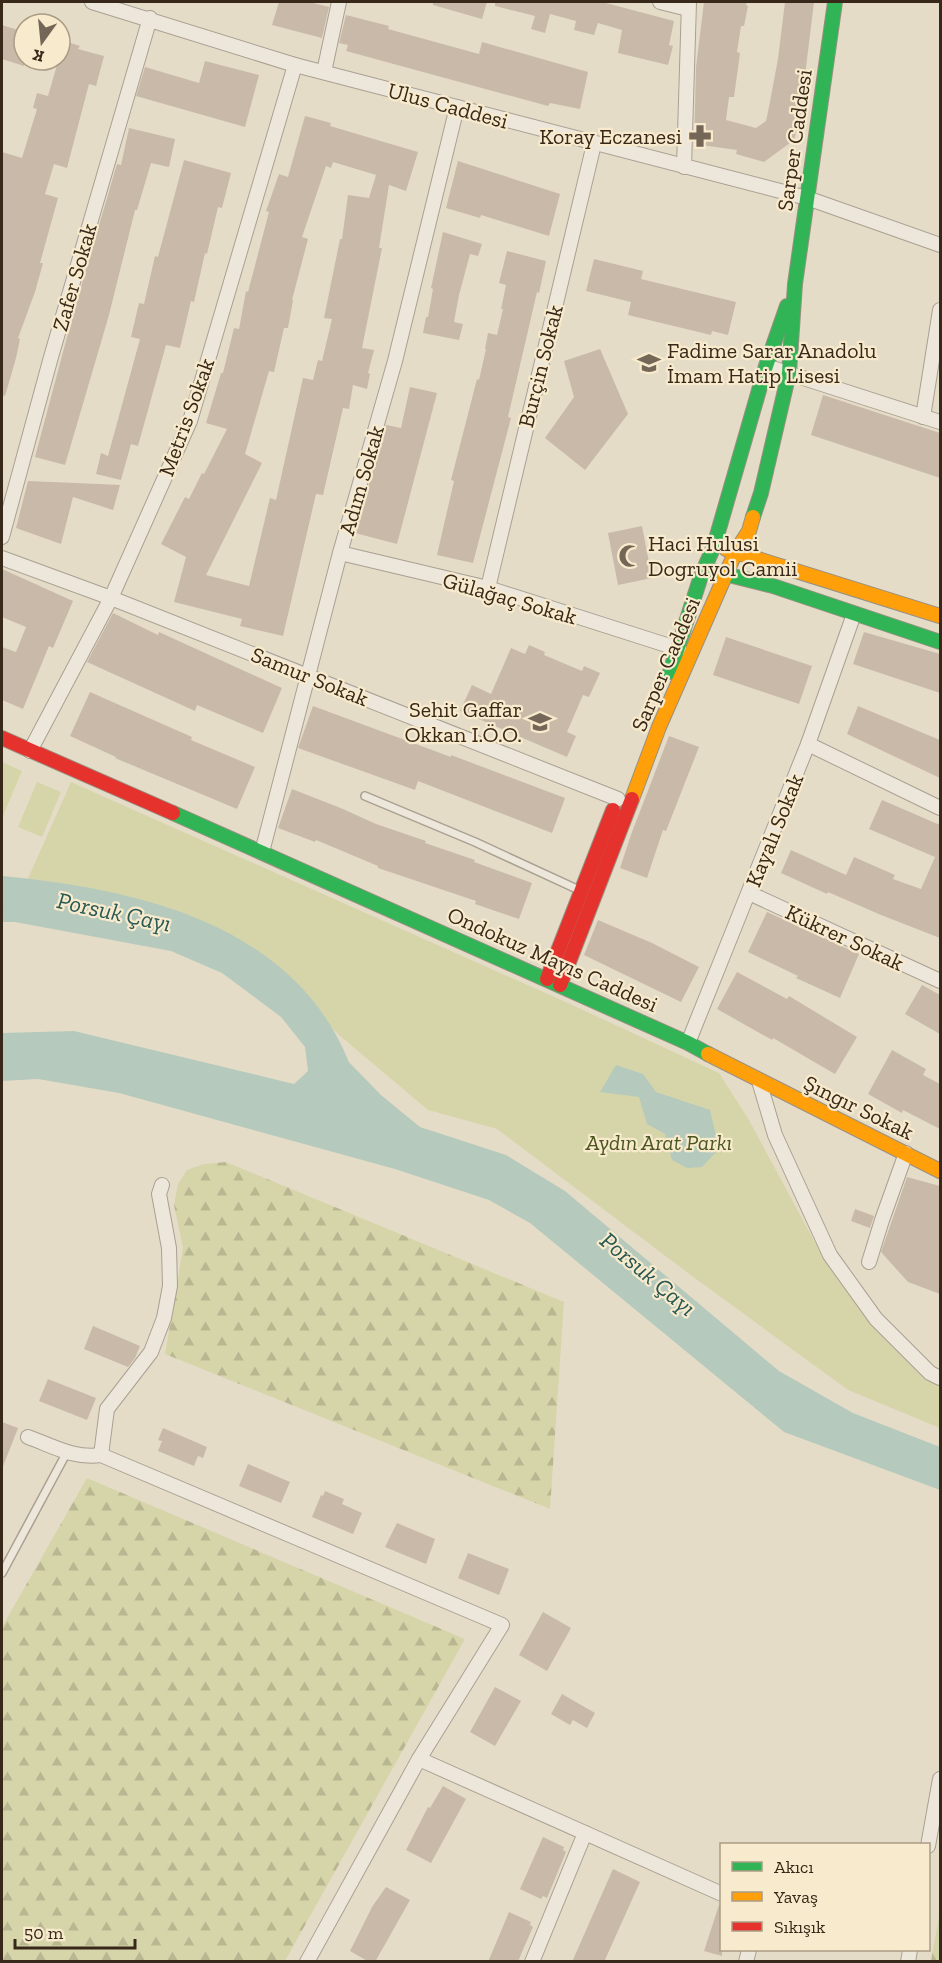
<svg xmlns="http://www.w3.org/2000/svg" width="942" height="1963" font-family="'Zilla Slab',serif">
<style>
.green{fill:#d6d5a9}
.forest{fill:url(#forest-firs)}
.water{fill:#b5cabc}
.lines{fill:none;stroke-linecap:round;stroke-linejoin:round}
.river{stroke:#b5cabc;stroke-width:28}
.building{fill:#c9b9a9;fill-rule:evenodd}
.lane-casing{stroke:#a9a092;stroke-width:10}
.street-casing{stroke:#a9a092;stroke-width:16}
.fast-casing{stroke:#999082;stroke-width:16}
.slow-casing{stroke:#999082;stroke-width:16}
.jam-casing{stroke:#999082;stroke-width:16}
.lane{stroke:#ece6db;stroke-width:7}
.street{stroke:#ece6db;stroke-width:14}
.fast{stroke:#30b455;stroke-width:14}
.slow{stroke:#ff9f0a;stroke-width:14}
.jam{stroke:#e5322d;stroke-width:14}
.labels{text-anchor:middle;stroke-width:4.5;stroke-linejoin:round;paint-order:stroke}
.street-label{font-size:22px;fill:#38281a;stroke:#f8eacc}
.poi-label{font-size:22px;fill:#38281a;stroke:#f8eacc;text-anchor:end}
.park-label{font-size:22px;font-style:italic;fill:#4a561f;stroke:#f8eacc}
.water-label{font-size:24px;font-style:italic;fill:#285955;stroke:#f8eacc}
</style>
<defs>
<pattern id="forest-firs" width="22" height="20" patternUnits="userSpaceOnUse" patternTransform="scale(1.5)"><rect width="22" height="20" fill="#d6d5a9"/><path d="M5 1l3.5 6h-7zM16 11l3.5 6h-7z" fill="#b8b791"/></pattern>
</defs>
<rect width="100%" height="100%" fill="#e5dcc8"/>
<g class="green">
<polygon points="2,762 22,771 2,818"/>
<polygon points="37,782 61,792 42,837 18,827"/>
<polygon points="71,782 568,1003 719,1073 749,1120 826,1263 940,1383 940,1428 848,1390 692,1276 497,1129 428,1110 339,1035 262,957 155,910 26,883"/>
</g>
<g class="forest">
<polygon points="226,1162 564,1302 550,1509 165,1354 183,1248 174,1205 178,1184 187,1170 204,1164"/>
<polygon points="87,1478 465,1639 285,1961 2,1961 2,1627"/>
<polygon points="940,1911 940,1961 931,1961"/>
</g>
<g class="water">
<polygon points="2,902 15,902 165,930 213,948 270,981 381,1095 420,1127 506,1155 565,1191 779,1371 853,1413 940,1447 940,1490 784,1432 530,1223 489,1200 395,1169 119,1093 38,1079 2,1081 2,1033 74,1031 294,1084 308,1071 305,1047 281,1017 222,973 171,951 15,922 2,922"/>
<polygon points="616,1065 643,1074 656,1092 710,1110 719,1149 702,1167 687,1168 672,1160 665,1134 647,1124 639,1097 600,1092"/>
</g>
<g class="lines">
<path class="river" d="M2 890C128 902 281 934 335 1065"/>
</g>
<g class="building">
<polygon points="279,2 309,2 329,7 322,38 272,25"/>
<polygon points="433,2 487,2 482,19 433,5"/>
<polygon points="495,2 602,2 674,21 669,45 673,46 668,65 618,53 622,30 598,23 594,35 574,30 576,21 550,14 545,33 531,29 535,16 495,6"/>
<polygon points="704,2 747,2 746,5 748,6 744,26 741,26 737,52 740,53 734,97 729,97 726,120 756,128 766,121 768,112 778,59 785,2 814,2 804,84 801,84 796,112 801,113 794,140 764,162 736,154 737,150 694,144 696,67"/>
<polygon points="346,15 389,26 388,29 479,54 482,42 588,72 580,109 550,103 548,106 346,51 348,45 339,43"/>
<polygon points="2,25 24,32 24,66 2,59"/>
<polygon points="64,41 80,46 78,49 104,56 96,86 89,84 67,168 54,164 45,194 58,198 40,263 43,263 35,292 18,338 20,339 16,358 5,396 2,395 2,152 22,158 37,109 33,108 37,93 48,96"/>
<polygon points="205,61 259,75 245,127 136,96 145,67 199,83"/>
<path d="M305 116 331 123 330 126 418 152 406 191 389 185 379 248H382L362 348 374 350 368 373 370 374 367 389 353 385 349 409 343 408 323 495 316 494 283 636 240 626 242 619 174 602 186 557 161 544 185 497 189 499 202 473 204 474 227 429 206 423 221 373H223L234 328 239 329 246 291 248 292 269 212 266 211 279 174 288 177ZM333 162 376 175 369 198 348 195 342 239H340L324 318 332 319 322 361 318 360 313 380 303 378 276 500 270 498 249 586 206 575 262 463 245 454 269 371 274 372 284 328H288L293 300H292L308 239 302 237 326 166 331 168Z"/>
<polygon points="129,128 175,139 169,167 151,163 137,210 135,210 109,315 65,465 35,457 75,307 117,164 121,165"/>
<polygon points="184,160 231,173 222,208 218,207 207,254 205,253 194,302 191,301 180,348 166,345 138,446 131,444 121,480 96,474 101,453 108,456 140,339 131,337 139,303 144,304 155,256 158,257"/>
<polygon points="458,161 560,194 549,236 481,215 480,218 446,208"/>
<polygon points="443,232 482,244 478,256 470,254 459,295 454,322 463,324 459,340 423,333 426,317 428,317 433,289 431,288"/>
<polygon points="507,251 546,261 539,293 537,292 508,417 511,418 473,563 437,555 454,481 451,480 477,379 479,380 486,349 485,349 488,333 497,335 503,309 501,309 506,285 499,283"/>
<polygon points="594,259 643,271 641,279 736,302 728,335 712,331 711,335 628,315 631,302 586,291"/>
<polygon points="600,349 628,414 585,470 545,438 574,397 564,361"/>
<polygon points="410,387 437,393 397,544 355,533 386,425 401,428"/>
<polygon points="823,395 940,433 940,478 811,435"/>
<polygon points="28,481 99,484 120,485 113,510 73,497 61,544 16,528"/>
<polygon points="642,526 652,578 618,585 608,533"/>
<polygon points="2,569 73,601 53,648 49,646 23,709 2,700 2,647 16,652 26,627 2,617"/>
<polygon points="113,613 158,635 159,632 282,688 263,733 197,705 195,711 87,662"/>
<polygon points="864,632 940,654 940,693 853,664"/>
<polygon points="726,637 812,666 799,704 713,675"/>
<polygon points="529,645 545,652 544,655 582,671 584,666 600,673 589,697 583,695 567,732 576,736 567,757 460,711 472,685 491,694 511,648 525,654"/>
<polygon points="90,692 192,737 191,740 255,767 237,809 115,758 116,757 70,736"/>
<polygon points="313,706 451,757 451,755 565,798 552,833 418,781 415,790 298,748"/>
<polygon points="858,706 940,740 940,778 847,734"/>
<polygon points="669,736 699,747 666,831 663,830 647,878 620,868 632,832"/>
<polygon points="292,789 343,809 376,824 426,841 425,843 475,860 474,862 532,883 519,919 475,904 476,901 378,868 378,866 316,840 315,842 278,828"/>
<polygon points="882,800 940,825 940,938 881,915 828,892 827,894 781,873 791,850 846,875 854,857 895,875 893,879 921,889 935,857 869,829"/>
<polygon points="767,912 859,954 840,998 796,978 798,976 748,952"/>
<polygon points="598,920 652,943 699,967 681,1002 584,955"/>
<polygon points="737,972 787,999 789,996 857,1037 835,1074 773,1038 772,1040 717,1009"/>
<polygon points="922,985 940,995 940,1034 905,1014"/>
<polygon points="892,1050 926,1069 923,1075 940,1084 940,1129 903,1110 902,1113 868,1094"/>
<polygon points="907,1177 940,1186 940,1294 908,1282 881,1252"/>
<polygon points="855,1209 874,1216 870,1228 851,1221"/>
<polygon points="93,1326 140,1346 135,1358 128,1367 84,1349"/>
<polygon points="48,1379 96,1398 87,1420 39,1401"/>
<polygon points="2,1422 18,1428 2,1469"/>
<polygon points="163,1428 207,1447 203,1458 198,1456 194,1466 158,1451 162,1441 158,1440"/>
<polygon points="248,1464 290,1482 281,1503 239,1486"/>
<polygon points="325,1491 344,1499 342,1504 362,1513 353,1534 312,1517 321,1495 323,1496"/>
<polygon points="397,1523 435,1539 426,1564 385,1547"/>
<polygon points="468,1553 509,1569 499,1595 458,1578"/>
<polygon points="543,1612 571,1628 547,1671 519,1655"/>
<polygon points="495,1687 521,1701 495,1746 470,1732"/>
<polygon points="562,1694 595,1713 587,1728 573,1720 570,1725 551,1714"/>
<polygon points="443,1786 466,1799 431,1863 406,1850 428,1807 430,1808"/>
<polygon points="543,1837 564,1847 563,1850 566,1852 547,1898 543,1896 541,1899 520,1889"/>
<polygon points="613,1869 640,1882 604,1962 572,1962"/>
<polygon points="386,1887 410,1900 375,1962 369,1962 350,1951 372,1907"/>
<polygon points="719,1905 722,1905 722,1956 704,1951"/>
<polygon points="509,1912 531,1922 530,1925 533,1927 522,1952 518,1962 488,1962"/>
</g>
<g class="lines">
<g class="lane-casing">
<g id="lane">
<polyline points="365,796 475,842 579,890"/>
<polyline points="2,1573 67,1452"/>
</g>
</g>
<g class="street-casing">
<g id="street">
<polyline points="92,2 295,65 807,198 940,245"/>
<polyline points="660,2 688,9"/>
<polyline points="324,72 339,2"/>
<polyline points="684,167 689,2"/>
<polyline points="766,366 940,422"/>
<polyline points="923,417 940,310"/>
<polyline points="2,537 51,357 150,18"/>
<polyline points="340,553 488,588 679,649"/>
<polyline points="2,558 111,598 618,799"/>
<polyline points="488,588 594,144"/>
<polyline points="808,744 940,808"/>
<polyline points="30,751 111,598 190,421 295,65"/>
<polyline points="262,852 340,553 395,361 457,107"/>
<polyline points="749,893 940,981"/>
<polyline points="688,1043 808,744 854,614"/>
<polyline points="759,1081 775,1135 830,1255 876,1319 930,1373 940,1378"/>
<polyline points="869,1262 882,1220 906,1153"/>
<path d="M28 1437C53 1446 74 1459 101 1455L502 1625 419 1759 307 1962"/>
<polyline points="101,1455 107,1409 151,1352 164,1318 170,1286 169,1248 159,1194 162,1185"/>
<polyline points="419,1759 722,1894"/>
<polyline points="928,1846 940,1779"/>
<polyline points="532,1962 585,1833"/>
<polyline points="746,1962 749,1950"/>
<polyline points="908,1962 910,1950"/>
</g>
</g>
<g class="fast-casing">
<g id="fast">
<polyline points="753,517 761,493 789,373 795,284 835,2"/>
<polyline points="713,571 773,586 940,642"/>
<polyline points="670,672 701,576 714,546 766,366 787,306"/>
<polyline points="173,813 688,1043 708,1054"/>
</g>
</g>
<g class="slow-casing">
<g id="slow">
<polyline points="726,549 940,616"/>
<polyline points="632,799 659,727 736,551 749,531 753,517"/>
<polyline points="708,1054 940,1171"/>
</g>
</g>
<g class="jam-casing">
<g id="jam">
<polyline points="2,738 173,813"/>
<polyline points="547,979 613,810"/>
<polyline points="560,985 632,799"/>
</g>
</g>
<use href="#lane" class="lane"/>
<use href="#street" class="street"/>
<use href="#fast" class="fast"/>
<use href="#slow" class="slow"/>
<use href="#jam" class="jam"/>
</g>
<defs>
<g id="pharmacy-bare" transform="scale(1.8)"><path d="M-2-6h4v4h4v4h-4v4h-4v-4h-4v-4h4Z" fill="#756757" stroke="#f8eacc" stroke-width="2.5" paint-order="stroke"/></g>
<g id="school-bare" transform="scale(1.8)"><path d="M0-5L7-2L0 1L-7-2ZM-4 1L0 2.5L4 1V4Q0 6-4 4Z" fill="#756757" stroke="#f8eacc" stroke-width="2.5" paint-order="stroke"/></g>
<g id="mosque-bare" transform="scale(1.8)"><path d="M3.5-4.9A6 6 0 1 0 3.5 4.9A5 5 0 1 1 3.5-4.9Z" fill="#756757" stroke="#f8eacc" stroke-width="2.5" paint-order="stroke"/></g>
</defs>
<g fill-rule="evenodd">
<use href="#pharmacy-bare" x="700" y="136"/>
<use href="#school-bare" x="649" y="363"/>
<use href="#mosque-bare" x="630" y="556"/>
<use href="#school-bare" x="540" y="722"/>
</g>
<g class="labels">
<g class="street-label">
<text transform="translate(448 105) rotate(15)" y="8">Ulus Caddesi</text>
<text transform="translate(794 140) rotate(-82)" y="8">Sarper Caddesi</text>
<text transform="translate(74 277) rotate(-74)" y="8">Zafer Sokak</text>
<text transform="translate(540 366) rotate(-76)" y="8">Burçin Sokak</text>
<text transform="translate(186 417) rotate(-70)" y="8">Metris Sokak</text>
<text transform="translate(361 480) rotate(-74)" y="8">Adım Sokak</text>
<text transform="translate(510 598) rotate(16)" y="8">Gülağaç Sokak</text>
<text transform="translate(665 664) rotate(-67)" y="8">Sarper Caddesi</text>
<text transform="translate(310 676) rotate(22)" y="8">Samur Sokak</text>
<text transform="translate(774 830) rotate(-68)" y="8">Kayalı Sokak</text>
<text transform="translate(845 937) rotate(25)" y="8">Kükrer Sokak</text>
<text transform="translate(553 959) rotate(24)" y="8">Ondokuz Mayıs Caddesi</text>
<text transform="translate(859 1107) rotate(26)" y="8">Şıngır Sokak</text>
</g>
<g class="poi-label">
<text x="682" y="144">Koray Eczanesi</text>
<text x="667" y="358" text-anchor="start">Fadime Sarar Anadolu<tspan x="667" dy="25">İmam Hatip Lisesi</tspan></text>
<text x="648" y="551" text-anchor="start">Haci Hulusi<tspan x="648" dy="25">Dogruyol Camii</tspan></text>
<text x="522" y="717">Sehit Gaffar<tspan x="522" dy="25">Okkan I.Ö.O.</tspan></text>
</g>
<g class="park-label">
<text x="659" y="1150">Aydın Arat Parkı</text>
</g>
<g class="water-label">
<text transform="translate(114 912) rotate(12)" y="8">Porsuk Çayı</text>
<text transform="translate(648 1274) rotate(40)" y="8">Porsuk Çayı</text>
</g>
</g>
<rect width="942" height="1963" fill="none" stroke="#38281a" stroke-width="6"/>
<rect x="720" y="1843" width="210" height="108" fill="#f8eacc" stroke="#ab9c85" stroke-width="1.5"/>
<rect x="732" y="1862" width="30" height="9" fill="#30b455" stroke="#ab9c85" stroke-width="1.5"/>
<text x="774" y="1873" font-size="18" fill="#38281a">Akıcı</text>
<rect x="732" y="1892" width="30" height="9" fill="#ff9f0a" stroke="#ab9c85" stroke-width="1.5"/>
<text x="774" y="1903" font-size="18" fill="#38281a">Yavaş</text>
<rect x="732" y="1922" width="30" height="9" fill="#e5322d" stroke="#ab9c85" stroke-width="1.5"/>
<text x="774" y="1933" font-size="18" fill="#38281a">Sıkışık</text>
<g transform="translate(42 42) rotate(195)"><circle r="28" fill="#f8eacc" stroke="#ab9c85" stroke-width="1.5"/>
<path d="M0-4.5L10 22L0 15L-10 22Z" fill="#756757"/>
<text y="-9" font-size="16" font-weight="bold" text-anchor="middle" fill="#38281a">K</text>
</g>
<path d="M15 1939v9h120v-9" fill="none" stroke="#38281a" stroke-width="3"/>
<text x="24" y="1939" font-size="18" fill="#38281a" stroke="#f8eacc" stroke-width="4.5" paint-order="stroke">50 m</text>
</svg>
